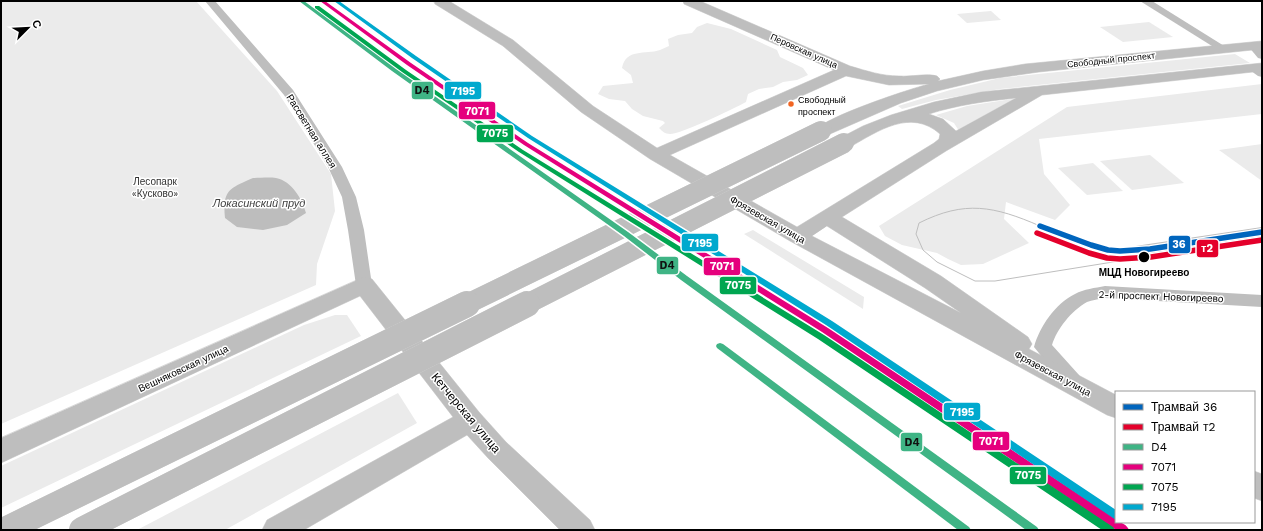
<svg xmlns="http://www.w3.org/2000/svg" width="1263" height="531" font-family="'Work Sans',sans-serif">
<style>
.green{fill:#ebebeb}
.water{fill:#bdbdbd}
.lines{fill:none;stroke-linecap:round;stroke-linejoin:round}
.major-casing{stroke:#dbdbdb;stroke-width:1}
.minor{fill:#bebebe;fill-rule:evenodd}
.major{fill:#bebebe;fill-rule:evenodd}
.tram{stroke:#bebebe;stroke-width:1}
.rail-far1-casing{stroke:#bebebe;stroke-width:4.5}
.rail-casing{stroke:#bebebe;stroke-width:5}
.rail-far1{stroke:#fff;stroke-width:3;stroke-dasharray:8;stroke-linecap:butt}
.rail{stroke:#fff;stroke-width:3.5;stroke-dasharray:11;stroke-linecap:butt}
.major-bridge-far2-casing{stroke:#dbdbdb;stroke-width:16;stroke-linecap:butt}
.major-bridge-far1-casing{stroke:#dbdbdb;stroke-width:20;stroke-linecap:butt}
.major-bridge-casing{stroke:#dbdbdb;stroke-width:26;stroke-linecap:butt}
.major-bridge-far2{stroke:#bebebe;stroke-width:15}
.major-bridge-far1{stroke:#bebebe;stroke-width:20}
.major-bridge{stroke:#bebebe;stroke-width:26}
.rail-1-casing{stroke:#fff;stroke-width:3}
.rail-2-casing{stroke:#fff;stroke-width:3}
.rail-3-casing{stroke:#fff;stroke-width:3}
.rail-4-casing{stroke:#fff;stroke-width:3}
.rail-1{fill:#3fb485;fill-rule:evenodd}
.rail-2{fill:#e5007d;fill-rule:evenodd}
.rail-3{fill:#00a651;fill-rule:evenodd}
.rail-4{fill:#00a9ce;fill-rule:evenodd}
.tram-1-casing{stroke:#fff;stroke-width:8}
.tram-2-casing{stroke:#fff;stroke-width:8}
.tram-1{stroke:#0065bd;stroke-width:5.5}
.tram-2{stroke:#e4002b;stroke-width:5.5}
.bus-dot{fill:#f26522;stroke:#fff;stroke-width:1.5}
.stop-dot{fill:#000;stroke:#fff;stroke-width:1.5}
.labels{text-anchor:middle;stroke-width:3;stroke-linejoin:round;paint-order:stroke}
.far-street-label{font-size:9px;fill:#000;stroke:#fff}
.bus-label{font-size:9px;fill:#000;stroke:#fff;text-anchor:start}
.street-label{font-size:10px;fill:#000;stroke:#fff}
.park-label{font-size:10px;fill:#313131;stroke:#fff}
.stop-label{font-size:10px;font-weight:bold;fill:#000;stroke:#fff}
.water-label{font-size:11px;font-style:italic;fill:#424242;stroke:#fff}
.near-street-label{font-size:12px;fill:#000;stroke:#fff}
.line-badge{stroke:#fff;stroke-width:1.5}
.badge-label{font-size:11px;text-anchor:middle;font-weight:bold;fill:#fff}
.pale-badge-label{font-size:11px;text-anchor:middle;font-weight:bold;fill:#111}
</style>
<rect width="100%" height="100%" fill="#fff"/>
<g class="green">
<polygon points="1,1 196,1 277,91 331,174 335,211 317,264 316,285 1,424"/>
<polygon points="991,11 1001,20 967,23 957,14"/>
<polygon points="1149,22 1173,37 1123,42 1100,27"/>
<path d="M707 23 731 29 777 50 780 57 803 68 808 75 797 80 783 82 773 87 759 89 748 94 746 102C733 109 681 134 670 134 665 134 662 131 659 128L665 123 663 121 643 116 632 109 625 101 609 99 598 94 603 86 633 83 631 75 622 68C626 48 645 55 660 50 663 49 666 47 669 46L668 39 678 35 692 33 697 27Z"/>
<polygon points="1235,54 1250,63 1000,89 936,100 902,109 898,106 950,90 1000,78"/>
<polygon points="1262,84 1262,114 1039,139 1044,174 1070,205 1055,220 1006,202 1004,219 1029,243 983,264 961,265 948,259 937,253 902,245 885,236 879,226 1067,107"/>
<polygon points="1012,99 1014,100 959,131 954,123 936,115 967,106"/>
<polygon points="1262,144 1262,181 1219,150"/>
<polygon points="1150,155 1184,183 1132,190 1100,161"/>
<polygon points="1093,163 1123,191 1087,195 1058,168"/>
<polygon points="753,230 864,297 863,309 744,234"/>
<polygon points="335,315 347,315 361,336 1,508 1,466 304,325"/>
<polygon points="398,393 417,423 225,530 137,530"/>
</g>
<path class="water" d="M253 178C260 178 269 177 276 178 292 181 302 199 306 213L287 225 263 230 237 227 225 218C222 190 230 188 253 178Z"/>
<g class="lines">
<g class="major-casing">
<g id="major">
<path d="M434 1H449L513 40 593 106 657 148 834 70 684 4 683 1H700L850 66C867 71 882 76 899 76 912 77 926 73 937 76L940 79 938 81 983 71 1025 64 1262 41V49L1039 72 983 80 937 91 901 103 830 134 824 135 818 134 816 130C825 117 909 89 929 84L889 85 846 76 670 155 797 227 934 143 939 139 940 134C911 108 878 131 850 147L844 148 838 147 835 143 838 139 863 126 891 115 934 102 981 92 1262 63V71L1042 95 946 151 842 217 941 276 1028 337 1032 344 1029 349 1116 395V418L1107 415 790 241 650 159 581 112 503 46 435 4ZM1016 98 956 131 943 119 929 114C957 105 987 101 1016 98ZM827 226 925 288 961 313 812 236Z"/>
<polygon points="364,277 372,279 479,412 506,442 590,520 595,530 560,530 488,458 467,435 304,530 262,530 267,520 453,417 360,296 1,463 1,438"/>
<polygon points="1254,471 1262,474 1262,501 1254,498"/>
</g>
</g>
<g class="minor">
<polygon points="205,1 215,1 293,90 342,167 356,197 364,230 372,285 370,289 364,291 358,289 356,285 348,230 342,197 328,167 284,95"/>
<polygon points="1140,1 1152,1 1229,49 1224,52 1220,51"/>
<polygon points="1253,43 1257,44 1262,49 1262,59 1258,58 1248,46"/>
<polygon points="1253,65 1262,69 1262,77 1258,76 1247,68 1249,66"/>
<polygon points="1262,227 1262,237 1142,255 1136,254 1134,250 1136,246 1142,245"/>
<path d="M1105 286 1262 295V307L1105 298C1099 299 1092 300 1087 302 1071 311 1057 329 1052 345L1079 375 1081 380 1079 385 1072 388 1065 385 1034 347C1040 326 1055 304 1075 294 1084 289 1095 288 1105 286Z"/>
</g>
<use href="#major" class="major"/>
<path class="tram" d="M1040 226C994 206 965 200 919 223L916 234 923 250 937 262 975 281H995L1144 257"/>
<g class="rail-far1-casing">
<polyline id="rail-far1" points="703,242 791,305"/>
</g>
<g class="rail-casing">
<polyline id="rail" points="789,304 825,330"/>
</g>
<use href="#rail-far1" class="rail-far1"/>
<use href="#rail" class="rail"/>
<g class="major-bridge-far2-casing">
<polyline id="major-bridge-far2" points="819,132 824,130"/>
</g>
<g class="major-bridge-far1-casing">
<g id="major-bridge-far1">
<polyline points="465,305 821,131"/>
<polyline points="525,305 844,143"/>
</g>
</g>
<g class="major-bridge-casing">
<g id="major-bridge">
<polyline points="5,530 467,304"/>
<polyline points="82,530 527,304"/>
</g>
</g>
<use href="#major-bridge-far2" class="major-bridge-far2"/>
<use href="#major-bridge-far1" class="major-bridge-far1"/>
<use href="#major-bridge" class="major-bridge"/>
<g class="rail-1-casing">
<g id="rail-1">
<polygon points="299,1 304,1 396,69 628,232 687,276 1037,527 1039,530 1026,530 681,280 624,236 392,71"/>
<polygon points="720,343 723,344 969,527 971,530 958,530 717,348 716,346 717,344"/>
</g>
</g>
<g class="rail-2-casing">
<path id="rail-2" d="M320 1H325L411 63 528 143 828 328 1116 519V522C1122 522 1127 525 1129 530H1116L822 332 524 145 407 65Z"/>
</g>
<g class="rail-3-casing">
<polygon id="rail-3" points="315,6 319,6 406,70 523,150 824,335 1113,527 1115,530 1102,530 818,339 519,152 402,72 315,8"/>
</g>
<g class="rail-4-casing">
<polygon id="rail-4" points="334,1 339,1 416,56 532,136 832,321 1116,510 1116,520 826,325 528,138 412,58"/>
</g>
<use href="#rail-1" class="rail-1"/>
<use href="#rail-2" class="rail-2"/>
<use href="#rail-3" class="rail-3"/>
<use href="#rail-4" class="rail-4"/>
<g class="tram-1-casing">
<polyline id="tram-1" points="1040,226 1091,245 1108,250 1120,251 1150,249 1262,232"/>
</g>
<g class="tram-2-casing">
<polyline id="tram-2" points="1037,233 1089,253 1107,258 1120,259 1151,257 1262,240"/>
</g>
<use href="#tram-1" class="tram-1"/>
<use href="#tram-2" class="tram-2"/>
</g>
<circle class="bus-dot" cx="791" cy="104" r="3.5"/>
<circle class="stop-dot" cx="1144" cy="257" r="6"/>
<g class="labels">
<g class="far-street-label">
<text transform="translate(804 51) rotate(24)" y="3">Перовская улица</text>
<text transform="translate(1111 60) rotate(-6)" y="3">Свободный проспект</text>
</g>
<g class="bus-label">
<text x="798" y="103">Свободный<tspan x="798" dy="12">проспект</tspan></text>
</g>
<g class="street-label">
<text transform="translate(312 131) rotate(58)" y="4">Рассветная аллея</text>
<text transform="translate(768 219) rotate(30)" y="4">Фрязевская улица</text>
<text transform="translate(1161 296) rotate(2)" y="4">2-й проспект Новогиреево</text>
<text transform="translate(183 368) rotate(-25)" y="4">Вешняковская улица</text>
<text transform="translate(1053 373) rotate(28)" y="4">Фрязевская улица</text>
</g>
<g class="park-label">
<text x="155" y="185">Лесопарк<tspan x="155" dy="12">«Кусково»</tspan></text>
</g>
<g class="stop-label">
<text x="1144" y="276">МЦД Новогиреево</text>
</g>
<g class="water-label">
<text x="259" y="207">Локасинский пруд</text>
</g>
<g class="near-street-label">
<text transform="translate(466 413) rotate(50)" y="4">Кетчерская улица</text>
</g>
</g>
<g class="line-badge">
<rect x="411" y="81" width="23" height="19" rx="4" fill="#3fb485"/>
<rect x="444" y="81" width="38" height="19" rx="4" fill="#00a9ce"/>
<rect x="458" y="101" width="38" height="19" rx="4" fill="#e5007d"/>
<rect x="476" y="124" width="38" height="19" rx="4" fill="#00a651"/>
<rect x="681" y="233" width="38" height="19" rx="4" fill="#00a9ce"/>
<rect x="1168" y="235" width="23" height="19" rx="4" fill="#0065bd"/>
<rect x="1196" y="239" width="23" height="19" rx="4" fill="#e4002b"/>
<rect x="656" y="256" width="23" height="19" rx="4" fill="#3fb485"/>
<rect x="703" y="257" width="38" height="19" rx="4" fill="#e5007d"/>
<rect x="719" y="276" width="38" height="19" rx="4" fill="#00a651"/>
<rect x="943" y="402" width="38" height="19" rx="4" fill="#00a9ce"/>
<rect x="972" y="431" width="38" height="20" rx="4" fill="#e5007d"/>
<rect x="900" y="432" width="23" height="20" rx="4" fill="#3fb485"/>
<rect x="1009" y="466" width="38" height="19" rx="4" fill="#00a651"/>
</g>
<g class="badge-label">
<text x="463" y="95">7195</text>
<text x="477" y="115">7071</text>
<text x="495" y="137">7075</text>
<text x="700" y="247">7195</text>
<text x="1179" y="248">36</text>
<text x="1207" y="252">т2</text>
<text x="722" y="270">7071</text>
<text x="738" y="289">7075</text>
<text x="962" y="416">7195</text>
<text x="991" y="445">7071</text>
<text x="1028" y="479">7075</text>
</g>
<g class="pale-badge-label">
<text x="422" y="94">D4</text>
<text x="667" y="269">D4</text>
<text x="912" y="446">D4</text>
</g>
<rect width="1263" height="531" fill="none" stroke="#000000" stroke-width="4"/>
<rect x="1115" y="391" width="140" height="132" fill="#ffffff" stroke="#999999"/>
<rect x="1123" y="404" width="20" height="6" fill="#0065bd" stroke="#999999"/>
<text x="1151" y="411" font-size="12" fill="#000000">Трамвай 36</text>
<rect x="1123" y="424" width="20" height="6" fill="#e4002b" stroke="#999999"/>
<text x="1151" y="431" font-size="12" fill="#000000">Трамвай т2</text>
<rect x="1123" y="444" width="20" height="6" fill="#3fb485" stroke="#999999"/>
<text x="1151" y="451" font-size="12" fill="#000000">D4</text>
<rect x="1123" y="464" width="20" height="6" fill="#e5007d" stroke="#999999"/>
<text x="1151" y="471" font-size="12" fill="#000000">7071</text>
<rect x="1123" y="484" width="20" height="6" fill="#00a651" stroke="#999999"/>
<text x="1151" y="491" font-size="12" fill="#000000">7075</text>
<rect x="1123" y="504" width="20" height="6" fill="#00a9ce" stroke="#999999"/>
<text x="1151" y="511" font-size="12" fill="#000000">7195</text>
<g transform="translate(28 28) rotate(66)" stroke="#ffffff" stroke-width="3" paint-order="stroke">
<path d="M0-3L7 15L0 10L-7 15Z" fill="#000000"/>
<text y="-6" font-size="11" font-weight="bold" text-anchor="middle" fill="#000000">С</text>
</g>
</svg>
